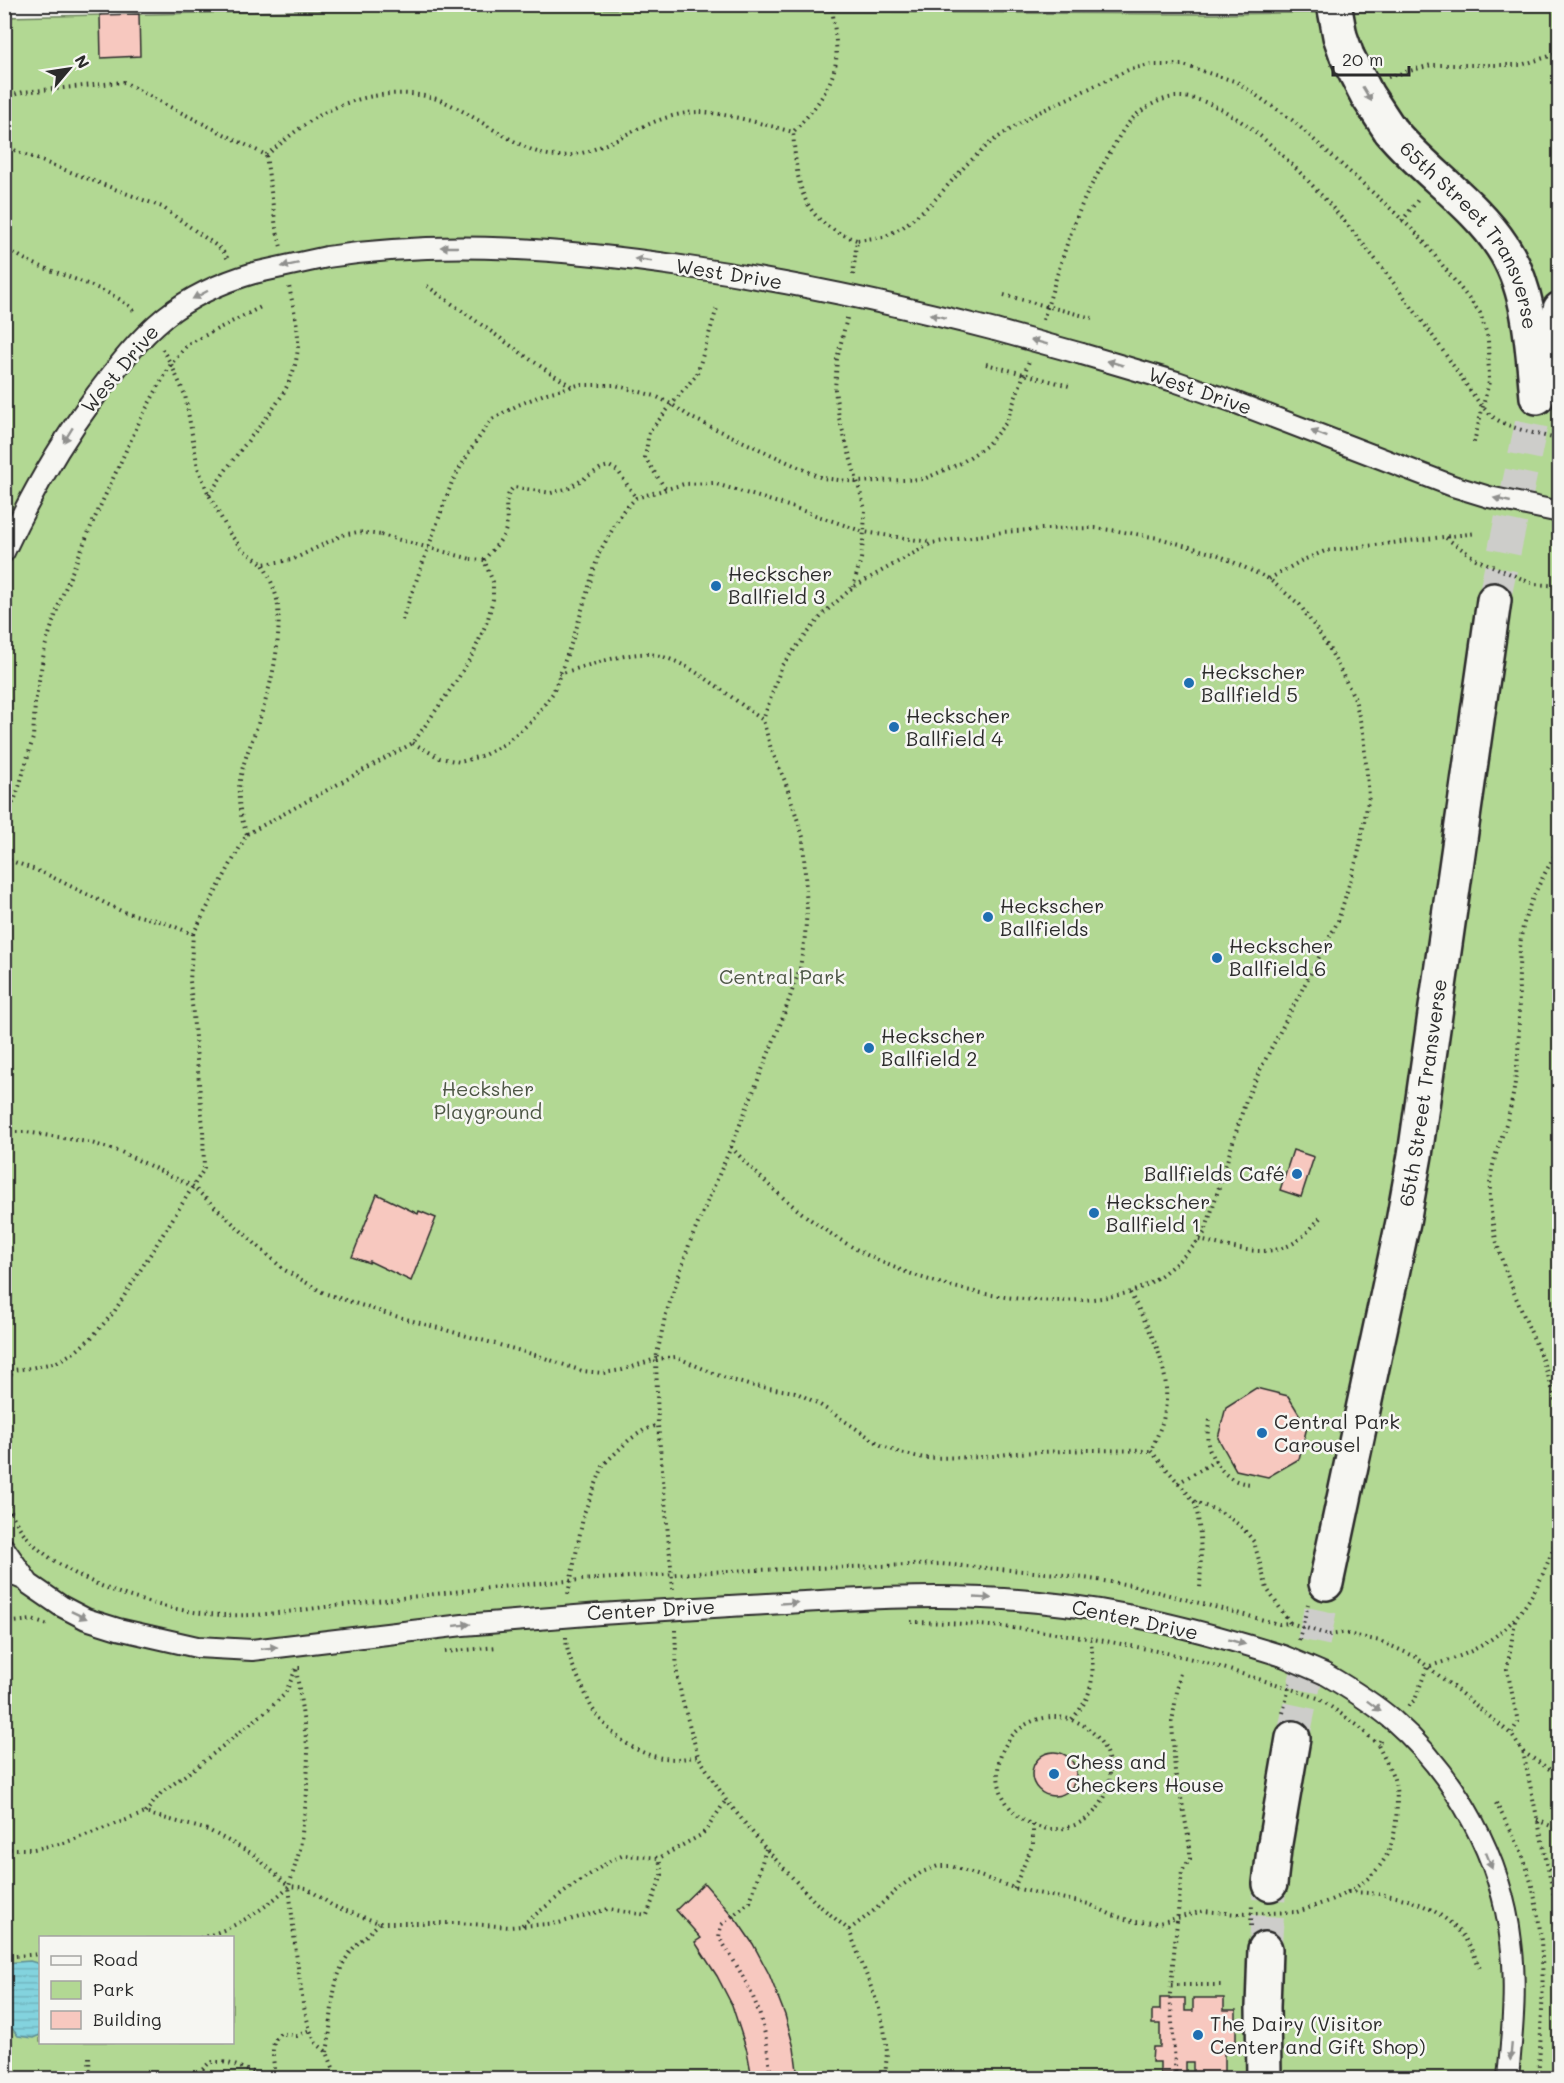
<svg xmlns="http://www.w3.org/2000/svg" width="1564" height="2083" font-family="Mali,sans-serif">
<style>
.park{fill:#b2d893;stroke:#6e825f;stroke-width:1.5;fill-rule:evenodd}
.water{fill:url(#water-rules);stroke:#609096;stroke-width:1.5}
.building{fill:#f7c8bf;stroke:#2b2b2b;stroke-width:1.5}
.lines{fill:none;stroke-linecap:round;stroke-linejoin:round}
.secondary-tunnel{stroke:#cdcdca;stroke-width:33;stroke-dasharray:33 16;stroke-linecap:butt}
.service-casing{stroke:#2b2b2b;stroke-width:18}
.pedestrian-casing{stroke:#2b2b2b;stroke-width:24}
.secondary-casing{stroke:#2b2b2b;stroke-width:38}
.path{stroke:#2b2b2b;stroke-width:4;stroke-dasharray:1.5 4.5;stroke-linecap:butt}
.service{stroke:#f6f6f2;stroke-width:14}
.pedestrian{stroke:#f6f6f2;stroke-width:20}
.secondary{stroke:#f6f6f2;stroke-width:33}
.pedestrian-bridge-casing{stroke:#2b2b2b;stroke-width:24;stroke-linecap:butt}
.secondary-bridge-casing{stroke:#2b2b2b;stroke-width:38;stroke-linecap:butt}
.path-bridge{stroke:#2b2b2b;stroke-width:4;stroke-dasharray:1.5 4.5;stroke-linecap:butt}
.pedestrian-bridge{stroke:#f6f6f2;stroke-width:20}
.secondary-bridge{stroke:#f6f6f2;stroke-width:33}
.oneway{fill:#90908e}
.poi-dot{fill:#1f6fb2;stroke:#f6f6f2;stroke-width:2}
.labels{text-anchor:middle;stroke-width:5;stroke-linejoin:round;paint-order:stroke}
.street-label{font-size:20px;fill:#2b2b2b;stroke:#f6f6f2}
.poi-label{font-size:20px;fill:#2b2b2b;stroke:#f6f6f2;text-anchor:start}
.park-label{font-size:20px;fill:#4d5645;stroke:#f6f6f2}
</style>
<defs>
<pattern id="water-rules" width="6" height="5" patternUnits="userSpaceOnUse" patternTransform="scale(1.5)"><rect width="6" height="5" fill="#83d3de"/><path d="M0 2.5h6" fill="none" stroke="#71b5bf"/></pattern>
</defs>
<rect width="100%" height="100%" fill="#f6f6f2"/>
<filter id="ink" filterUnits="userSpaceOnUse"><feTurbulence type="fractalNoise" baseFrequency=".0167" numOctaves="2"/><feDisplacementMap in="SourceGraphic" scale="12" xChannelSelector="R" yChannelSelector="G"/><feConvolveMatrix kernelMatrix="1 2 1 2 8 2 1 2 1" color-interpolation-filters="sRGB"/></filter>
<g filter="url(#ink)">
<path class="park" d="M489 7 842 12 1207 14 1559 10V2078H5L4 17ZM40 1938H232V2042H40Z"/>
<polygon class="water" points="30,1961 40,1964 40,2035 33,2038 18,2036 5,2020 5,1963"/>
<g class="building">
<polygon points="139,14 140,56 101,58 100,15"/>
<polygon points="1293,1150 1314,1157 1301,1197 1280,1190"/>
<polygon points="377,1194 418,1214 419,1211 436,1218 411,1281 369,1261 369,1263 352,1257"/>
<polygon points="1256,1388 1288,1396 1307,1427 1299,1459 1268,1477 1236,1470 1218,1438 1226,1407"/>
<circle cx="1054" cy="1774" r="22"/>
<polygon points="704,1883 738,1922 753,1944 769,1974 785,2015 794,2048 798,2078 752,2078 747,2051 732,2005 717,1976 695,1942 701,1938 676,1910"/>
<polygon points="1160,1998 1185,1998 1185,2011 1193,2011 1193,1998 1224,1998 1224,2010 1236,2010 1236,2051 1224,2051 1224,2074 1193,2074 1193,2062 1186,2062 1186,2073 1160,2073 1160,2062 1152,2062 1153,2047 1160,2047 1160,2024 1152,2024 1152,2010 1160,2010"/>
</g>
<g class="lines">
<g class="secondary-tunnel">
<polyline points="1494,600 1537,397"/>
<polyline points="1293,1738 1326,1583"/>
<polyline points="1265,1949 1270,1884"/>
</g>
<g class="service-casing">
<polyline id="service" points="4,1574 27,1584"/>
</g>
<g class="pedestrian-casing">
<g id="pedestrian">
<path d="M327 257C449 239 566 249 688 267 792 282 894 304 995 330"/>
<polyline points="1082,354 1177,382 1234,402 1453,486 1489,497 1560,512"/>
<path d="M4 552C30 496 59 445 96 395 117 367 138 339 165 317 191 296 223 282 254 273"/>
<polyline points="4,1548 29,1584 61,1606 86,1619 118,1629 197,1647 252,1650 463,1625 600,1614"/>
<path d="M730 1606C833 1601 936 1591 1039 1602 1122 1610 1203 1631 1283 1656"/>
<path d="M1325 1674C1349 1688 1372 1702 1393 1720 1456 1775 1502 1859 1511 1942 1517 1988 1512 2033 1508 2078"/>
</g>
</g>
<g class="secondary-casing">
<g id="secondary">
<polyline points="1334,4 1340,36 1347,56"/>
<path id="s1" d="M1390 130C1424 171 1475 204 1502 246 1531 289 1532 347 1537 397"/>
<polyline points="1542,381 1552,351 1560,309"/>
<path id="s2" d="M1326 1583 1403 1222 1415 1155 1494 600"/>
<polyline points="1270,1884 1274,1849 1293,1738"/>
<polyline points="1264,2078 1263,2007 1265,1949"/>
</g>
</g>
<g class="path">
<path d="M832 4C833 21 838 45 836 61 832 89 812 112 793 132 797 184 800 222 857 240"/>
<polyline points="1388,77 1431,65 1521,65 1560,53"/>
<polyline points="4,98 23,92 124,82 162,103 266,155 276,228 281,247"/>
<polyline points="4,144 18,152 162,207 221,249 228,259"/>
<path d="M266 155C280 145 292 133 306 124 342 98 397 85 440 100 460 108 477 120 496 131 516 142 538 157 562 156 593 155 619 136 647 125 662 118 683 112 700 112 726 113 766 125 793 132"/>
<polyline points="1402,221 1420,197"/>
<path d="M4 246C12 251 20 257 28 261 55 274 117 290 134 311"/>
<polyline points="853,275 857,240 884,237 903,227 932,203 967,164 991,142 1031,116 1130,69 1150,65 1183,65 1237,82 1292,120 1391,209 1421,238 1480,313 1488,338 1489,382 1473,446"/>
<polyline points="427,286 531,360 571,386"/>
<polyline points="847,318 837,359 835,390 839,418 865,509 864,532 930,542"/>
<path d="M1043 320C1056 280 1067 238 1084 200 1091 185 1100 170 1108 156 1116 142 1124 126 1136 115 1147 106 1163 97 1177 97 1255 94 1376 259 1419 317 1434 337 1447 357 1461 377 1470 390 1479 405 1492 416 1507 429 1540 434 1560 440"/>
<polyline points="162,349 171,364 185,395 198,468 209,495 230,534 242,549 263,564 292,560 342,535 358,532 381,535"/>
<polyline points="665,488 645,458 649,432 697,374 717,308"/>
<path d="M209 495C221 477 233 459 247 442 268 415 292 390 297 355 301 333 293 308 289 286"/>
<polyline points="1446,538 1476,559 1534,584 1560,586"/>
<path d="M484 560C491 551 504 539 506 528 509 514 501 499 514 487L551 493 569 488 601 468 609 466 618 471 636 498"/>
<polyline points="1269,579 1301,561 1325,551 1477,533"/>
<polyline points="402,620 452,482 471,449 492,419 518,405 547,393 578,385 615,385 655,396 671,404 692,418 822,478 856,482 924,479 961,463 986,446 1006,423 1029,361"/>
<path d="M559 674C583 667 615 656 639 654 680 650 731 699 763 720L771 749 785 781 803 837 807 910 805 936 800 968 782 1020 731 1147 690 1242 665 1317 656 1359 658 1425 673 1589"/>
<polyline points="413,743 440,758 460,762 484,755 504,744 532,721 553,693 575,633 599,553 623,511 636,498 684,484 713,483 795,508 864,532 861,559 853,587"/>
<polyline points="4,819 14,801 20,784 33,738 35,703 45,647 60,601 92,524 141,418 171,364 188,344 261,307"/>
<polyline points="247,834 413,743 457,680 474,652 488,619 493,599 493,582 484,560 471,559"/>
<path d="M1560 846C1544 875 1525 906 1521 938 1516 984 1522 1029 1516 1075 1514 1091 1511 1108 1506 1124 1500 1143 1491 1164 1490 1185 1489 1203 1492 1222 1496 1239 1511 1302 1551 1359 1560 1424"/>
<polyline points="4,858 46,874 123,912 163,922 193,934 190,981 203,1128 204,1169 114,1312 92,1337 76,1351 57,1362 31,1368 4,1371"/>
<path d="M193 934 247 834C228 786 246 761 261 715 272 682 281 643 278 607 277 592 269 577 263 564"/>
<polyline points="4,1132 26,1132 88,1142 121,1152 192,1186 283,1269 324,1293 388,1314 539,1356 582,1371 603,1373 622,1370 656,1359 676,1357 720,1376 748,1385 795,1392 817,1403 881,1445 900,1453 924,1458 986,1457 1015,1453 1089,1450 1151,1451"/>
<path d="M731 1147C767 1186 808 1222 854 1248 928 1290 1044 1314 1127 1293 1154 1286 1189 1254 1205 1232L1246 1100 1262 1066 1338 921 1358 855 1369 796 1363 733 1355 699 1329 648 1300 605 1269 579 1218 555 1159 538 1118 531 1095 528 1042 529 1003 532 932 543 853 587 823 614 782 665 763 720"/>
<path d="M1199 1240C1229 1246 1263 1259 1292 1244 1303 1238 1312 1227 1320 1218"/>
<path d="M1130 1293C1151 1332 1175 1373 1163 1420 1160 1430 1155 1441 1151 1451"/>
<polyline points="4,1398 12,1371"/>
<path d="M1210 1420C1206 1437 1206 1446 1215 1461"/>
<path d="M1178 1483 1215 1461C1225 1476 1234 1483 1252 1484"/>
<path d="M4 1495C9 1510 16 1524 26 1536 66 1583 164 1613 225 1615 265 1617 303 1609 343 1605 427 1595 512 1584 597 1579"/>
<path d="M1195 1502C1202 1532 1201 1561 1200 1591"/>
<polyline points="727,1571 941,1564 1057,1574 1131,1585 1279,1624 1290,1623 1267,1589 1254,1542 1247,1533 1238,1524 1221,1512 1195,1502 1151,1451"/>
<polyline points="568,1594 584,1513 604,1464 629,1440 644,1430 658,1425"/>
<polyline points="1515,1621 1507,1669 1518,1722 1511,1734 1523,1752 1560,1924"/>
<path d="M911 1622C997 1623 1082 1635 1166 1653 1203 1660 1239 1674 1276 1684"/>
<polyline points="4,1623 32,1620 48,1625"/>
<polyline points="675,1630 677,1674 682,1699 698,1756 726,1800 766,1849 815,1902 849,1930 878,2005 884,2028 887,2052 885,2078"/>
<polyline points="1329,1635 1343,1633 1380,1641 1416,1657 1511,1734"/>
<path d="M566 1637C566 1654 575 1671 582 1686 586 1694 589 1704 594 1711 619 1746 655 1767 698 1756"/>
<polyline points="1299,1640 1308,1604"/>
<polyline points="445,1652 497,1647"/>
<polyline points="300,1668 296,1668 308,1752 307,1793 300,1849 289,1886 295,1945 303,2004 310,2030 316,2043 327,2052 337,2078"/>
<polyline points="1321,1700 1357,1725 1378,1745"/>
<path d="M1408 1706 1415 1700 1427 1667C1443 1662 1461 1657 1475 1649 1526 1622 1543 1580 1560 1528"/>
<polyline points="1283,1713 1290,1683"/>
<circle cx="1054" cy="1773" r="56"/>
<path d="M1072 1719C1076 1714 1081 1709 1084 1703 1095 1686 1093 1660 1091 1640"/>
<polyline points="1523,1752 1560,1776"/>
<path d="M1496 1803C1504 1819 1514 1835 1521 1852 1550 1925 1543 2002 1538 2078"/>
<polyline points="145,1813 161,1793 203,1762 270,1708 285,1694 296,1669"/>
<polyline points="1537,1820 1560,1830"/>
<polyline points="4,1849 34,1849 64,1843 145,1813 208,1830 253,1854 289,1886"/>
<path d="M766 1849 750 1902 721 1925 719 1937C751 1987 768 2018 770 2078"/>
<polyline points="1014,1888 1033,1844 1033,1825"/>
<path d="M1348 1892C1396 1893 1442 1902 1470 1946 1474 1954 1478 1963 1481 1972"/>
<path d="M1297 1912C1346 1896 1391 1879 1396 1821 1397 1807 1398 1793 1394 1779 1390 1768 1383 1756 1378 1745L1381 1739"/>
<polyline points="522,1925 571,1887 610,1861 624,1855 659,1858 701,1835 707,1829 726,1800"/>
<polyline points="1251,1926 1252,1904"/>
<polyline points="849,1930 877,1908 901,1886 922,1872 938,1866 951,1866 1014,1888 1089,1904 1112,1915 1135,1922 1159,1923 1203,1911 1238,1914"/>
<path d="M200 1938C234 1929 264 1910 289 1886L307 1888 333 1906 379 1923H459L510 1927 559 1923 608 1909 647 1915 662 1875 659 1858"/>
<polyline points="4,1957 40,1954"/>
<polyline points="1171,1985 1225,1985"/>
<path d="M327 2052C333 2020 329 1985 347 1957 355 1943 369 1935 379 1923"/>
<polyline points="89,2057 90,2078"/>
<path d="M274 2075C275 2059 268 2046 280 2033L297 2036 310 2030"/>
<path d="M194 2078 210 2062C232 2061 234 2066 253 2072 263 2075 272 2073 281 2078"/>
<polyline points="1176,2078 1170,1994 1182,1871 1190,1859 1190,1848 1183,1807 1175,1772 1172,1722 1180,1673"/>
</g>
<use href="#service" class="service"/>
<use href="#pedestrian" class="pedestrian"/>
<use href="#secondary" class="secondary"/>
<g class="pedestrian-bridge-casing">
<g id="pedestrian-bridge">
<polyline points="254,273 327,257"/>
<polyline points="995,330 1082,354"/>
<polyline points="600,1614 730,1606"/>
<polyline points="1283,1656 1325,1674"/>
</g>
</g>
<g class="secondary-bridge-casing">
<polyline id="secondary-bridge" points="1347,56 1367,95 1390,130"/>
</g>
<g class="path-bridge">
<polyline points="1004,295 1092,318"/>
<polyline points="986,364 1073,387"/>
<polyline points="381,535 471,559"/>
<polyline points="597,1579 727,1571"/>
<polyline points="1290,1623 1329,1635"/>
<polyline points="1276,1684 1318,1698"/>
<polyline points="1238,1914 1297,1912"/>
</g>
<use href="#pedestrian-bridge" class="pedestrian-bridge"/>
<use href="#secondary-bridge" class="secondary-bridge"/>
</g>
<defs><path id="oneway-solid" d="M-6-.8H1V-3.2L6.5 0L1 3.2V.8H-6Z" transform="scale(1.5)"/></defs>
<g class="oneway">
<use href="#oneway-solid" transform="translate(1367 94) rotate(59)"/>
<use href="#oneway-solid" transform="translate(449 247) rotate(180)"/>
<use href="#oneway-solid" transform="translate(643 260) rotate(-172)"/>
<use href="#oneway-solid" transform="translate(290 265) rotate(168)"/>
<use href="#oneway-solid" transform="translate(200 295) rotate(152)"/>
<use href="#oneway-solid" transform="translate(938 316) rotate(-167)"/>
<use href="#oneway-solid" transform="translate(1039 342) rotate(-165)"/>
<use href="#oneway-solid" transform="translate(1115 363) rotate(-163)"/>
<use href="#oneway-solid" transform="translate(1319 434) rotate(-159)"/>
<use href="#oneway-solid" transform="translate(68 435) rotate(122)"/>
<use href="#oneway-solid" transform="translate(1502 500) rotate(-167)"/>
<use href="#oneway-solid" transform="translate(983 1598) rotate(3)"/>
<use href="#oneway-solid" transform="translate(789 1603) rotate(-3)"/>
<use href="#oneway-solid" transform="translate(79 1615) rotate(25)"/>
<use href="#oneway-solid" transform="translate(462 1625) rotate(-6)"/>
<use href="#oneway-solid" transform="translate(1237 1642) rotate(16)"/>
<use href="#oneway-solid" transform="translate(269 1648) rotate(-6)"/>
<use href="#oneway-solid" transform="translate(1374 1706) rotate(37)"/>
<use href="#oneway-solid" transform="translate(1489 1860) rotate(68)"/>
<use href="#oneway-solid" transform="translate(1511 2052) rotate(95)"/>
</g>
</g>
<g class="poi-dot">
<circle cx="716" cy="586" r="6"/>
<circle cx="1189" cy="683" r="6"/>
<circle cx="894" cy="727" r="6"/>
<circle cx="988" cy="917" r="6"/>
<circle cx="1217" cy="958" r="6"/>
<circle cx="869" cy="1048" r="6"/>
<circle cx="1297" cy="1174" r="6"/>
<circle cx="1094" cy="1213" r="6"/>
<circle cx="1262" cy="1433" r="6"/>
<circle cx="1054" cy="1774" r="6"/>
<circle cx="1198" cy="2035" r="6"/>
</g>
<g class="labels">
<g class="street-label">
<text dy="7" stroke="none"><textPath href="#s1" startOffset="135">65th Street Transverse</textPath></text>
<text transform="translate(729 274) rotate(9)" y="7">West Drive</text>
<text transform="translate(120 369) rotate(-50)" y="7">West Drive</text>
<text transform="translate(1200 391) rotate(19)" y="7">West Drive</text>
<text dy="7" stroke="none"><textPath href="#s2" startOffset="500">65th Street Transverse</textPath></text>
<text transform="translate(651 1610) rotate(-3)" y="7">Center Drive</text>
<text transform="translate(1135 1620) rotate(12)" y="7">Center Drive</text>
</g>
<g class="poi-label">
<text x="728" y="581">Heckscher<tspan x="728" dy="23">Ballfield 3</tspan></text>
<text x="1201" y="679">Heckscher<tspan x="1201" dy="23">Ballfield 5</tspan></text>
<text x="906" y="723">Heckscher<tspan x="906" dy="23">Ballfield 4</tspan></text>
<text x="1000" y="913">Heckscher<tspan x="1000" dy="23">Ballfields</tspan></text>
<text x="1229" y="953">Heckscher<tspan x="1229" dy="23">Ballfield 6</tspan></text>
<text x="881" y="1043">Heckscher<tspan x="881" dy="23">Ballfield 2</tspan></text>
<text x="1285" y="1181" text-anchor="end">Ballfields Café</text>
<text x="1106" y="1209">Heckscher<tspan x="1106" dy="23">Ballfield 1</tspan></text>
<text x="1274" y="1429">Central Park<tspan x="1274" dy="23">Carousel</tspan></text>
<text x="1066" y="1769">Chess and<tspan x="1066" dy="23">Checkers House</tspan></text>
<text x="1210" y="2031">The Dairy (Visitor<tspan x="1210" dy="23">Center and Gift Shop)</tspan></text>
</g>
<g class="park-label">
<text x="782" y="984">Central Park</text>
<text x="488" y="1096">Hecksher<tspan x="488" dy="23">Playground</tspan></text>
</g>
</g>
<rect width="1564" height="2083" fill="none" stroke="#f6f6f2" stroke-width="24"/>
<rect x="12" y="12" width="1540" height="2059" fill="none" stroke="#2b2b2b" stroke-width="2" filter="url(#ink)"/>
<rect x="39" y="1936" width="195" height="108" fill="#f6f6f2" stroke="#a5a5a2" stroke-width="1.5"/>
<rect x="51" y="1956" width="30" height="9" fill="#f6f6f2" stroke="#a5a5a2" stroke-width="1.5"/>
<text x="93" y="1966" font-size="18" fill="#2b2b2b">Road</text>
<rect x="51" y="1981" width="30" height="18" fill="#b2d893" stroke="#a5a5a2" stroke-width="1.5"/>
<text x="93" y="1996" font-size="18" fill="#2b2b2b">Park</text>
<rect x="51" y="2011" width="30" height="18" fill="#f7c8bf" stroke="#a5a5a2" stroke-width="1.5"/>
<text x="93" y="2026" font-size="18" fill="#2b2b2b">Building</text>
<g transform="translate(69 69) rotate(61)" stroke="#f6f6f2" stroke-width="4.5" paint-order="stroke">
<path d="M0-4.5L10 22L0 15L-10 22Z" fill="#2b2b2b"/>
<text y="-9" font-size="16" font-weight="bold" text-anchor="middle" fill="#2b2b2b">N</text>
</g>
<path d="M1333 66v9h76v-9" fill="none" stroke="#2b2b2b" stroke-width="3"/>
<text x="1342" y="66" font-size="18" fill="#2b2b2b" stroke="#f6f6f2" stroke-width="4.5" paint-order="stroke">20 m</text>
</svg>
